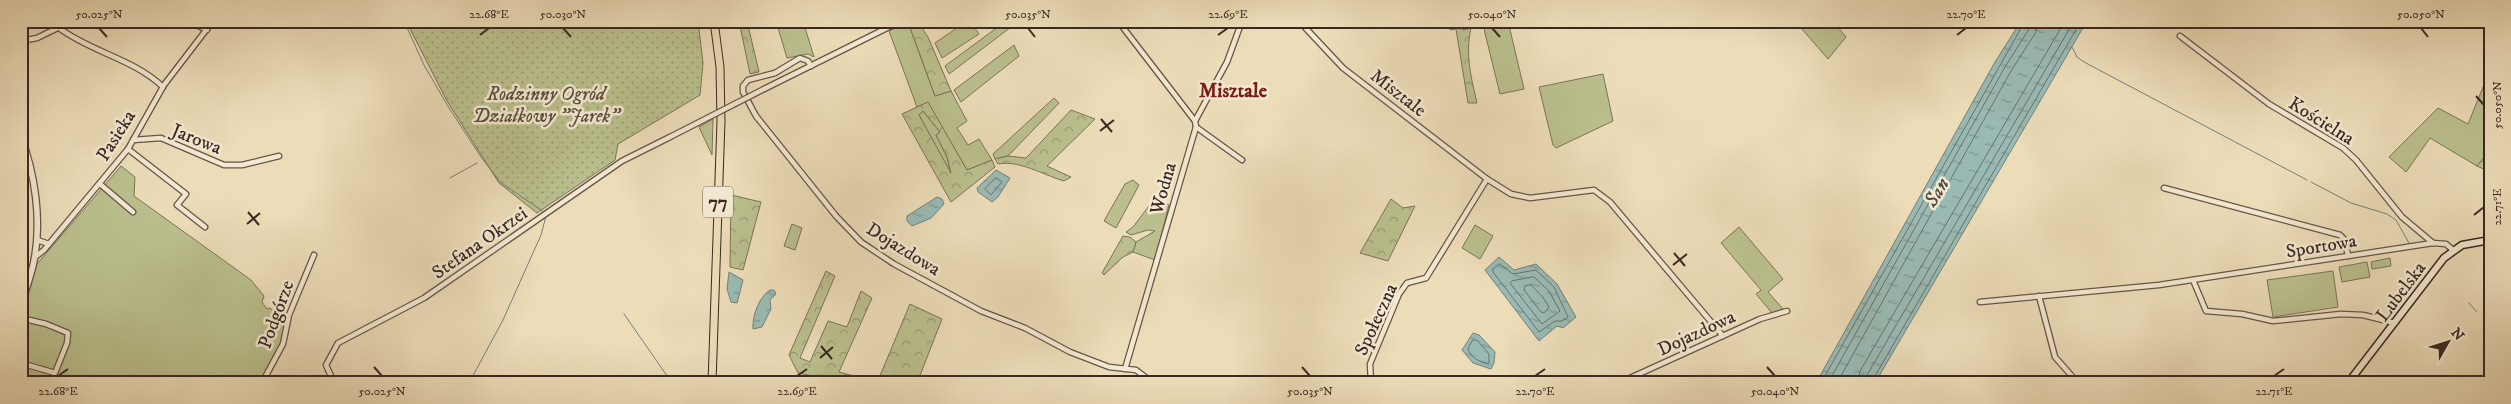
<svg xmlns="http://www.w3.org/2000/svg" width="2511" height="404" font-family="'IM FELL DW Pica',serif">
<style>
.green{fill:#babf8d;stroke:#7a7457}
.forest{fill:url(#forest-crowns);stroke:#7a7457;fill-rule:evenodd}
.garden{fill:url(#garden-dots);stroke:#7a7457}
.water{fill:url(#water-ripples);stroke:#738079}
.lines{fill:none;stroke-linecap:round;stroke-linejoin:round}
.shore{stroke:#6a716a;stroke-width:1}
.stream{stroke:#738079;stroke-width:1}
.minor-casing{stroke:#665547;stroke-width:7}
.tertiary-casing{stroke:#665547;stroke-width:8}
.secondary-casing{stroke:#3a2821;stroke-width:9}
.primary-casing{stroke:#3a2821;stroke-width:9}
.minor{stroke:#f3e8d1;stroke-width:4.5}
.tertiary{stroke:#f3e8d1;stroke-width:5.5}
.secondary{stroke:#f3e8d1;stroke-width:6}
.primary{stroke:#ecdcb8;stroke-width:7}
.minor-bridge-casing{stroke:#665547;stroke-width:7;stroke-linecap:butt}
.minor-bridge{stroke:#f3e8d1;stroke-width:4.5}
.ticks{fill:none;stroke:#3a2821;stroke-width:2}
.labels{text-anchor:middle;stroke-width:5;stroke-linejoin:round;paint-order:stroke}
.shield{fill:#f3e8d1;stroke:#726256;stroke-width:1}
.shield-label{font-size:18px;font-weight:bold;fill:#3a2821}
.street-label{font-size:19px;fill:#3a2821;stroke:#f3e8d1}
.park-label{font-size:19px;font-style:italic;fill:#5a4e3c;stroke:#f3e8d1}
.neighbourhood-label{font-size:20px;font-weight:bold;fill:#7a1f14;stroke:#f3e8d1}
.water-label{font-size:20px;font-style:italic;fill:#524c46;stroke:#f3e8d1}
.neatline{fill:none;stroke:#3a2821;stroke-width:2}
.ticks-label{font-size:12px;text-anchor:middle;fill:#3a2821}
</style>
<defs>
<pattern id="forest-crowns" width="20" height="18" patternUnits="userSpaceOnUse" patternTransform="scale(1.25)"><rect width="20" height="18" fill="#babf8d"/><path d="M2 6a3 3 0 1 1 6 0M12 15a3 3 0 1 1 6 0" fill="none" stroke="#989b73"/></pattern>
<pattern id="garden-dots" width="8" height="8" patternUnits="userSpaceOnUse" patternTransform="scale(1.25)"><rect width="8" height="8" fill="#babf8d"/><path d="M2 2h.1M6 6h.1" fill="none" stroke="#989b73" stroke-width="1.8" stroke-linecap="round"/></pattern>
<pattern id="water-ripples" width="26" height="14" patternUnits="userSpaceOnUse" patternTransform="scale(1.25)"><rect width="26" height="14" fill="#99bab4"/><path d="M2 4q2-2 4 0t4 0M15 11q2-2 4 0t4 0" fill="none" stroke="#7e9792"/></pattern>
</defs>
<rect width="100%" height="100%" fill="#ecdcb8"/>
<filter id="stains"><feTurbulence type="fractalNoise" baseFrequency=".004" numOctaves="4"/><feColorMatrix values="0 0 0 0 .2 0 0 0 0 .09 0 0 0 0 .02 0 0 0 .5 -.17"/></filter>
<radialGradient id="worn" r=".72"><stop offset=".6" stop-color="#630" stop-opacity="0"/><stop offset="1" stop-color="#630" stop-opacity=".3"/></radialGradient>
<g class="green">
<polygon points="776,21 803,21 814,57 808,54 787,58"/>
<polygon points="967,21 982,21 974,27 979,34 942,58 935,43"/>
<polygon points="1006,21 1019,21 949,74 945,66"/>
<polygon points="1461,21 1486,21 1488,25 1508,21 1524,89 1500,94 1483,25 1463,30"/>
<polygon points="1795,21 1833,21 1846,37 1828,59"/>
<polygon points="908,22 935,96 951,91 967,121 957,128 968,145 979,139 992,160 967,170 928,103 917,107 889,31"/>
<polygon points="1014,45 1019,56 961,102 954,90"/>
<polygon points="2490,70 2490,151 2477,166 2430,138 2406,172 2389,157 2438,108 2468,124"/>
<polygon points="1603,74 1613,121 1556,148 1553,145 1539,87"/>
<polygon points="1054,98 1059,103 1008,156 995,159 993,154"/>
<polygon points="923,111 940,132 936,135 947,157 951,175 919,115"/>
<polygon points="713,119 712,155 699,127"/>
<polygon points="121,166 135,177 134,196 251,280 264,296 262,302 267,309 270,308 289,325 264,383 21,383 21,319 37,264"/>
<polygon points="1133,180 1139,185 1116,228 1104,221 1125,184"/>
<polygon points="1155,198 1169,205 1155,260 1133,252 1136,242 1155,231 1148,230 1131,235 1126,232 1133,227"/>
<polygon points="792,224 802,228 795,250 784,246"/>
<polygon points="1475,225 1493,236 1480,259 1462,248"/>
<polygon points="1739,227 1783,279 1768,292 1783,309 1772,313 1756,294 1761,290 1721,243"/>
<polygon points="2390,258 2391,266 2372,269 2371,262"/>
<polygon points="2367,262 2370,277 2342,282 2339,267"/>
<polygon points="2333,271 2338,307 2273,317 2267,280"/>
</g>
<g class="forest">
<polygon points="739,21 747,21 759,72 750,74"/>
<polygon points="917,21 928,37 951,91 935,96 908,22"/>
<path d="M1448 21H1461L1463 30 1471 28C1465 54 1471 77 1477 103H1468L1456 29 1450 30Z"/>
<path d="M928 102 967 170 992 160 995 167 951 202 902 114ZM923 111 940 132 936 135 947 157 951 173 919 115Z"/>
<path d="M1071 110 1095 119 1047 166 1071 177 1064 181C1043 175 1020 160 998 164L995 159 1008 156 1026 158Z"/>
<polygon points="2490,151 2490,172 2477,166"/>
<polygon points="731,195 761,202 743,270 730,267"/>
<polygon points="1391,199 1403,208 1415,206 1388,261 1360,253"/>
<polygon points="1123,236 1130,237 1136,242 1133,252 1123,257 1104,275 1102,273"/>
<polygon points="826,271 835,276 800,358 810,362 828,321 847,327 861,291 872,298 839,372 865,379 862,383 849,383 798,373 789,355"/>
<polygon points="910,304 942,319 917,383 877,383"/>
</g>
<polygon class="garden" points="406,21 698,21 703,63 700,95 618,144 615,160 537,213 499,183 447,101"/>
<g class="water">
<polygon points="2021,21 2087,21 1875,383 1816,383 1995,62"/>
<polygon points="996,170 1010,178 998,197 992,202 978,192 977,188"/>
<polygon points="937,197 942,199 944,204 931,218 912,226 907,221 907,216"/>
<polygon points="1499,257 1514,270 1536,264 1557,284 1576,317 1563,328 1557,326 1539,341 1485,270"/>
<polygon points="729,272 743,280 737,303 731,302 727,289"/>
<path d="M770 290H774L776 294 770 300 771 309 762 327 753 329C752 316 759 297 770 290Z"/>
<polygon points="1473,333 1479,335 1495,352 1494,363 1491,369 1473,363 1462,350"/>
</g>
<g class="lines">
<g class="shore">
<polygon points="996,178 1002,182 991,195 985,189"/>
<polygon points="1500,264 1513,274 1536,270 1554,287 1568,317 1562,321 1555,321 1539,332 1493,272 1493,269"/>
<polygon points="1534,277 1549,291 1560,311 1542,324 1510,283 1512,281"/>
<polygon points="1531,285 1542,296 1549,307 1544,313 1541,312 1524,290 1525,286"/>
<path d="M1473 340H1477L1489 354V363C1479 363 1471 357 1468 349Z"/>
<polyline points="1821,383 2025,21"/>
<polyline points="1828,383 2005,67 2029,29 2031,21"/>
<polyline points="1837,383 2011,71 2036,32 2038,21"/>
<polyline points="1858,383 1860,371 2065,21"/>
<polyline points="1865,383 1867,375 2074,21"/>
<polyline points="1871,383 2081,21"/>
</g>
<g class="stream">
<polyline points="404,21 424,65 449,108 481,157 500,182 544,212"/>
<polyline points="2072,47 2077,57 2084,62 2307,180"/>
<polyline points="450,178 477,163"/>
<polyline points="2311,182 2351,203 2387,214 2396,220 2409,243"/>
<polyline points="2469,303 2477,312"/>
<polyline points="624,314 672,383"/>
<polyline points="469,383 503,320 541,235 546,216"/>
</g>
<g class="minor-casing">
<g id="minor">
<polyline points="189,21 207,30"/>
<polyline points="1118,21 1195,121"/>
<polyline points="1299,21 1343,68 1487,179 1511,194 1530,198 1594,190 1610,202 1723,336"/>
<path d="M59 28C91 52 134 59 163 87"/>
<polyline points="2180,36 2269,104 2343,148 2356,160 2402,217 2433,243"/>
<polyline points="21,41 37,38 72,21"/>
<polyline points="811,66 808,61 800,58 775,73 748,80 743,86 743,92 756,116 836,216 861,242 894,264 981,311 1025,328 1070,352 1109,367 1136,370 1153,383"/>
<polyline points="764,89 901,21"/>
<polyline points="1196,127 1242,160"/>
<polyline points="133,140 161,138 224,165 242,165 279,156"/>
<polyline points="128,149 186,194 177,205 205,227"/>
<polyline points="100,184 133,212"/>
<polyline points="2164,188 2340,235 2345,240 2348,256"/>
<polyline points="37,240 49,244"/>
<polyline points="34,258 44,250 128,149 164,85 213,21"/>
<polyline points="2193,280 2206,311 2242,314 2273,321 2341,314 2363,315 2395,323"/>
<polyline points="2039,296 2055,357 2078,383"/>
<polyline points="1980,302 2159,285 2433,243 2446,244 2453,250"/>
<polyline points="21,318 46,324 68,333 67,343 55,373 21,363"/>
<polyline points="1125,369 1196,127 1195,121 1227,62 1242,21"/>
<polyline points="262,383 283,344 289,315 314,255"/>
<polyline points="334,383 326,365 338,343 424,298 622,161 670,137"/>
<polyline points="1371,383 1370,364 1399,294 1407,283 1426,278 1487,179"/>
<polyline points="1619,383 1760,319 1787,311"/>
</g>
</g>
<g class="tertiary-casing">
<g id="tertiary">
<polyline points="21,24 22,21"/>
<path d="M21 136C35 175 42 220 34 261 31 276 25 291 21 306"/>
</g>
</g>
<g class="secondary-casing">
<polyline id="secondary" points="2348,383 2444,258 2462,245 2490,240"/>
</g>
<g class="primary-casing">
<polyline id="primary" points="712,383 721,121 720,67 714,21"/>
</g>
<use href="#minor" class="minor"/>
<use href="#tertiary" class="tertiary"/>
<use href="#secondary" class="secondary"/>
<use href="#primary" class="primary"/>
<g class="minor-bridge-casing">
<polyline id="minor-bridge" points="670,137 764,89"/>
</g>
<use href="#minor-bridge" class="minor-bridge"/>
</g>
<path class="ticks" d="M99 28 107 37M563 28 571 37M1028 28 1035 37M1492 28 1500 37M2421 28 2428 37M480 35 489 28M1218 35 1228 28M1957 35 1966 28M2476 96 2484 105M1101 119 1112 132M1100 131 1114 120M248 212 259 225M2474 215 2484 207M247 224 260 213M1674 253 1685 266M1673 265 1687 254M821 346 832 359M820 358 833 347M374 367 382 376M1302 367 1310 376M1767 367 1775 376M58 376 68 369M797 376 807 369M1535 376 1545 369M2274 376 2284 369"/>
<g class="labels">
<rect class="shield" x="703" y="186.5" width="30" height="31" rx="4"/>
<g class="shield-label">
<text x="718" y="208">77</text>
</g>
<g class="street-label">
<text transform="translate(1399 92) rotate(38)" y="7">Misztale</text>
<text transform="translate(2322 120) rotate(32)" y="7">Kościelna</text>
<text transform="translate(115 135) rotate(-58)" y="7">Pasieka</text>
<text transform="translate(197 138) rotate(22)" y="7">Jarowa</text>
<text transform="translate(1162 188) rotate(-74)" y="7">Wodna</text>
<text transform="translate(479 242) rotate(-35)" y="7">Stefana Okrzei</text>
<text transform="translate(2321 245) rotate(-9)" y="7">Sportowa</text>
<text transform="translate(904 248) rotate(32)" y="7">Dojazdowa</text>
<text transform="translate(2400 291) rotate(-53)" y="7">Lubelska</text>
<text transform="translate(275 314) rotate(-70)" y="7">Podgórze</text>
<text transform="translate(1375 319) rotate(-65)" y="7">Społeczna</text>
<text transform="translate(1696 332) rotate(-25)" y="7">Dojazdowa</text>
</g>
<g class="park-label">
<text x="546" y="100">Rodzinny Ogród<tspan x="546" dy="22">Działkowy "Jarek"</tspan></text>
</g>
<g class="neighbourhood-label">
<text x="1233" y="97">Misztale</text>
</g>
<g class="water-label">
<text transform="translate(1936 192) rotate(-59)" y="7">San</text>
</g>
</g>
<rect width="2511" height="404" fill="none" stroke="#ecdcb8" stroke-width="55"/>
<g transform="translate(2448 342) rotate(51)" stroke="#f3e8d1" stroke-width="4" paint-order="stroke">
<path d="M0-4L9 19L0 12L-9 19Z" fill="#3a2821"/>
<text y="-8" font-size="14" font-weight="bold" text-anchor="middle" fill="#3a2821">N</text>
</g>
<rect x="28" y="28" width="2456" height="348" class="neatline"/>
<g class="ticks-label">
<text x="99" y="18">50.025°N</text>
<text x="489" y="18">22.68°E</text>
<text x="563" y="18">50.030°N</text>
<text x="1028" y="18">50.035°N</text>
<text x="1228" y="18">22.69°E</text>
<text x="1492" y="18">50.040°N</text>
<text x="1966" y="18">22.70°E</text>
<text x="2421" y="18">50.050°N</text>
<text transform="translate(2497 105) rotate(-90)" y="4">50.050°N</text>
<text transform="translate(2497 207) rotate(-90)" y="4">22.71°E</text>
<text x="58" y="395">22.68°E</text>
<text x="382" y="395">50.025°N</text>
<text x="797" y="395">22.69°E</text>
<text x="1310" y="395">50.035°N</text>
<text x="1535" y="395">22.70°E</text>
<text x="1775" y="395">50.040°N</text>
<text x="2274" y="395">22.71°E</text>
</g>
<rect width="100%" height="100%" filter="url(#stains)"/>
<rect width="100%" height="100%" fill="url(#worn)"/>
</svg>
